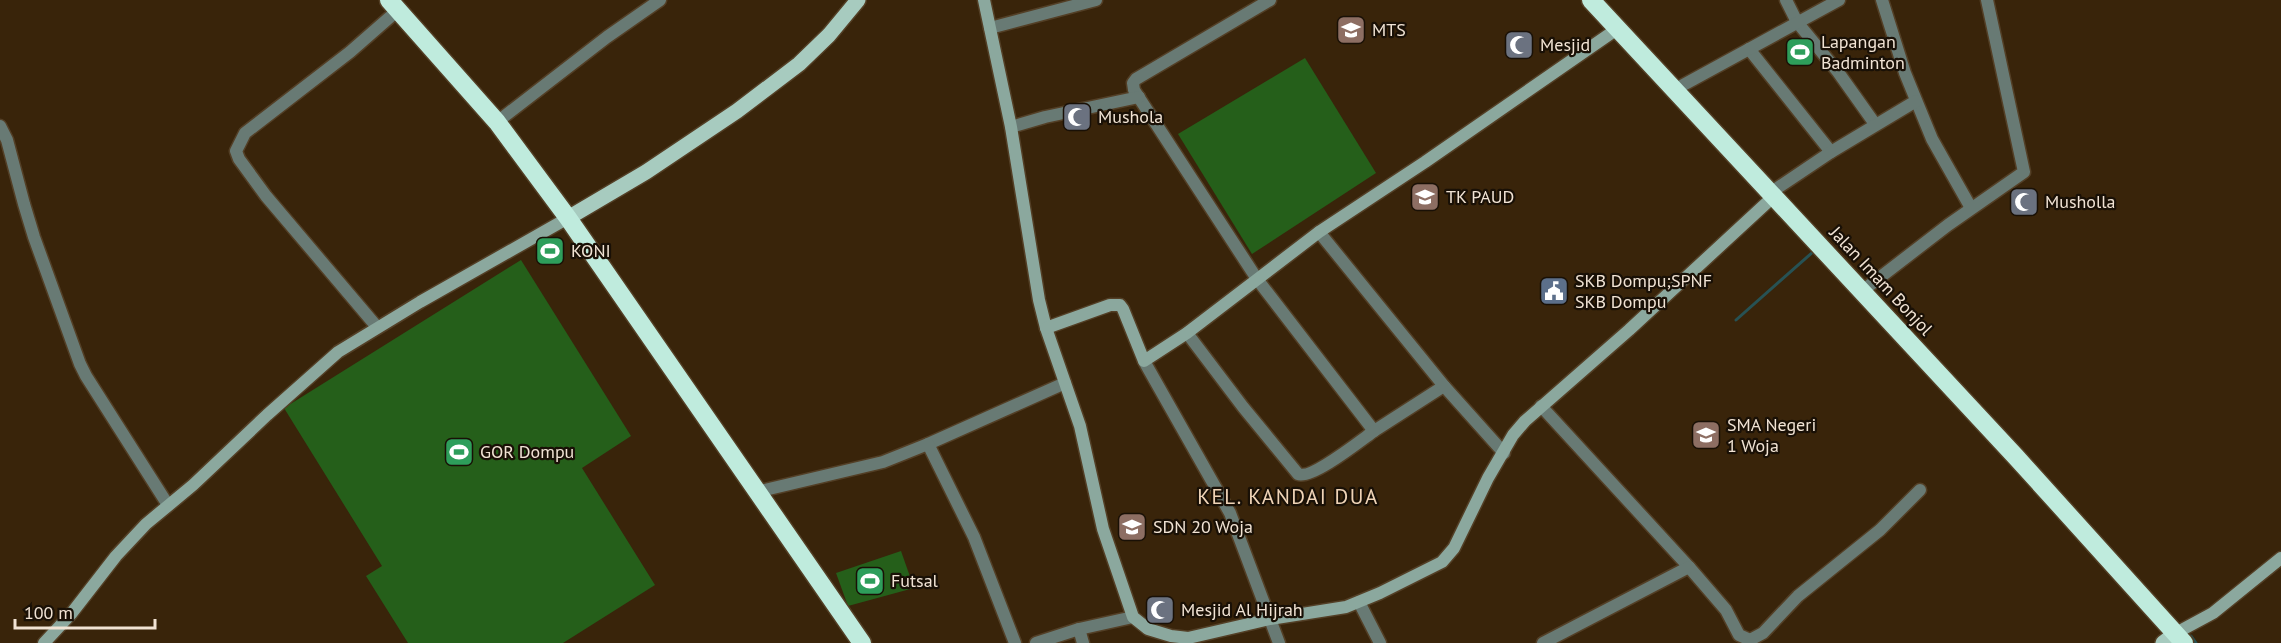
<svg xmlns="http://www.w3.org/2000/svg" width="2281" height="643" font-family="'PT Sans',sans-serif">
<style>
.green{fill:#255f1a}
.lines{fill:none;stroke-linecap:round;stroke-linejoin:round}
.stream{stroke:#275254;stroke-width:3}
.street-casing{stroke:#533f26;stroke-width:15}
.secondary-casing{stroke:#533f26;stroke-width:15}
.primary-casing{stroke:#533f26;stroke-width:18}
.highway-casing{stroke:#533f26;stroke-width:21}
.street{stroke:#687a74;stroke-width:12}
.secondary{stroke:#8ba89e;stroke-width:12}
.primary{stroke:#a7cbbf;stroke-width:15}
.highway{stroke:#bfebdd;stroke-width:18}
.labels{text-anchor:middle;stroke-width:4.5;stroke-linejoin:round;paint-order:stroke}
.poi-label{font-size:18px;fill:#f1e3d4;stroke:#191006;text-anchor:start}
.street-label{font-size:18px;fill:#f1e3d4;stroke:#191006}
.quarter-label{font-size:21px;letter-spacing:1.5px;fill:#efd3b6;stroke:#191006}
</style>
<rect width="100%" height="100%" fill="#39240a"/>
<g class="green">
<polygon points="1305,58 1376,173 1252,254 1178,134"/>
<polygon points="521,260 631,436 582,468 655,585 563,643 408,643 366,576 382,566 284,408"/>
<polygon points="901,551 914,588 848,606 836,573"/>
</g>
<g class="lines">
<g class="stream">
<polyline points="1736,320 1814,251"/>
<polyline points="2191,636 2196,643"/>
</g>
<g class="street-casing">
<g id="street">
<polyline points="1270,0 1136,79 1133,83 1134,90 1257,279 1374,431 1444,386"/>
<polyline points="1786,0 1797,22 1838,72 1875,124"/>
<polyline points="1882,0 1905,73 1932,139 1971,208"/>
<polyline points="990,28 1096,0"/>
<polyline points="1749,49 1831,152"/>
<polyline points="1674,90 1839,0"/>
<polyline points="497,122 607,37 660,0"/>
<polyline points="0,126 7,140 24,204 34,237 80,364 86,376 168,505"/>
<polyline points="1011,127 1045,117 1139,97"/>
<polyline points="1770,193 1831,152 1916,101"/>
<polyline points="1319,232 1444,386 1504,453"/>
<polyline points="1861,292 1948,225 2024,172 1987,0"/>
<polyline points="377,327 266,196 239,159 236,151 245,133 350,52 398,10"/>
<path d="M1187 333 1243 407 1298 474C1311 480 1360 441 1374 431"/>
<polyline points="1144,361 1230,513 1279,643"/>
<polyline points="1541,406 1689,567 1726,610 1739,635 1750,640 1763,633 1798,596 1880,530 1920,490"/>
<polyline points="928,444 1065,383"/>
<polyline points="756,492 883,462 928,444 974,537 1015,643"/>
<polyline points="1359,602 1380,643"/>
<polyline points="1079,629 1083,643"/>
<polyline points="1036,643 1079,629 1133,617"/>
<polyline points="1543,643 1689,567"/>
</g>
</g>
<g class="secondary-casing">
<g id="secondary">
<polyline points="984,0 1011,127 1039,300 1046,328 1080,426 1103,529 1133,617 1148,629 1171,636 1188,638 1270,619 1346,607 1380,593 1442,562 1454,548 1488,478 1513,435 1525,421 1629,330 1773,197"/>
<polyline points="1046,328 1110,305 1120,305 1123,309 1144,361 1187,333 1319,232 1425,162 1617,29"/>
<polyline points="2176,633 2213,613 2281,558"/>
<polyline points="44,643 71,614 116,556 146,524 193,485 267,415 338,352 420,302 568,218"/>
</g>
</g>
<g class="primary-casing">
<g id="primary">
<polyline points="568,218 646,172 737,111 799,64 829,35 858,0"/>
<polyline points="2163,643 2176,633"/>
</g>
</g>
<g class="highway-casing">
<g id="highway">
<polyline points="389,0 497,122 568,218 862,643"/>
<polyline points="1591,0 2016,457 2184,643"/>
</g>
</g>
<use href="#street" class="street"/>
<use href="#secondary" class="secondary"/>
<use href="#primary" class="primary"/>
<use href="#highway" class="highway"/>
</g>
<defs>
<g id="school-square" transform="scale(1.5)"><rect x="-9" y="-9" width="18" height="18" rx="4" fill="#8d6e63" stroke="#191006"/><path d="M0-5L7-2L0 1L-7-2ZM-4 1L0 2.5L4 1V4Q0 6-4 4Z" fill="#fff"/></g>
<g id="mosque-square" transform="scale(1.5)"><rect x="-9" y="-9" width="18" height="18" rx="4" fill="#6b7280" stroke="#191006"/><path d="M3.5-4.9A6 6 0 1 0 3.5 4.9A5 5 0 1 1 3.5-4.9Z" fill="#fff"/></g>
<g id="stadium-square" transform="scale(1.5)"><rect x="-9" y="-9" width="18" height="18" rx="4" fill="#2e9e5b" stroke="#191006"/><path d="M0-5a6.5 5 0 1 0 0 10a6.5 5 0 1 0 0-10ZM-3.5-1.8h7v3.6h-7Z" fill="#fff"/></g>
<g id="civic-square" transform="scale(1.5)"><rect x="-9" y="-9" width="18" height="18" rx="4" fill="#5c6f8a" stroke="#191006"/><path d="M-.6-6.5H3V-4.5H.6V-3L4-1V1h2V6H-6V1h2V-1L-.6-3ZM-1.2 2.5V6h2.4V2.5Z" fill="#fff"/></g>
</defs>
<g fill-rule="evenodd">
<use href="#school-square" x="1351" y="30"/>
<use href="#mosque-square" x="1519" y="45"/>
<use href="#stadium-square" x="1800" y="52"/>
<use href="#mosque-square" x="1077" y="117"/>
<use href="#school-square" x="1425" y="197"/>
<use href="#mosque-square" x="2024" y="202"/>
<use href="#stadium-square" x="550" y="251"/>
<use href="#civic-square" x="1554" y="291"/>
<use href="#school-square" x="1706" y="435"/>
<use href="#stadium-square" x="459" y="452"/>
<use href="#school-square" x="1132" y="527"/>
<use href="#stadium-square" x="870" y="581"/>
<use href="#mosque-square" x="1160" y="610"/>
</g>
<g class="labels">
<g class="poi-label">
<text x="1372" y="36">MTS</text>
<text x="1821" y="48">Lapangan<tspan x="1821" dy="21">Badminton</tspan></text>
<text x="1540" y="51">Mesjid</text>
<text x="1098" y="123">Mushola</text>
<text x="1446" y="203">TK PAUD</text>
<text x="2045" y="208">Musholla</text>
<text x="571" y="257">KONI</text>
<text x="1575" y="287">SKB Dompu;SPNF<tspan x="1575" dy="21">SKB Dompu</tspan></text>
<text x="1727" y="431">SMA Negeri<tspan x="1727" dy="21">1 Woja</tspan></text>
<text x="480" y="458">GOR Dompu</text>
<text x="1153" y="533">SDN 20 Woja</text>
<text x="891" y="587">Futsal</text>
<text x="1181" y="616">Mesjid Al Hijrah</text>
</g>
<g class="street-label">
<text transform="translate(1881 281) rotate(47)" y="6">Jalan Imam Bonjol</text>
</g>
<g class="quarter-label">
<text x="1288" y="504">KEL. KANDAI DUA</text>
</g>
</g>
<path d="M15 619v9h140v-9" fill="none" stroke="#f1e3d4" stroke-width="3"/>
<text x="24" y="619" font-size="18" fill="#f1e3d4" stroke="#191006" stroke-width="4.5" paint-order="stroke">100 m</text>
</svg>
